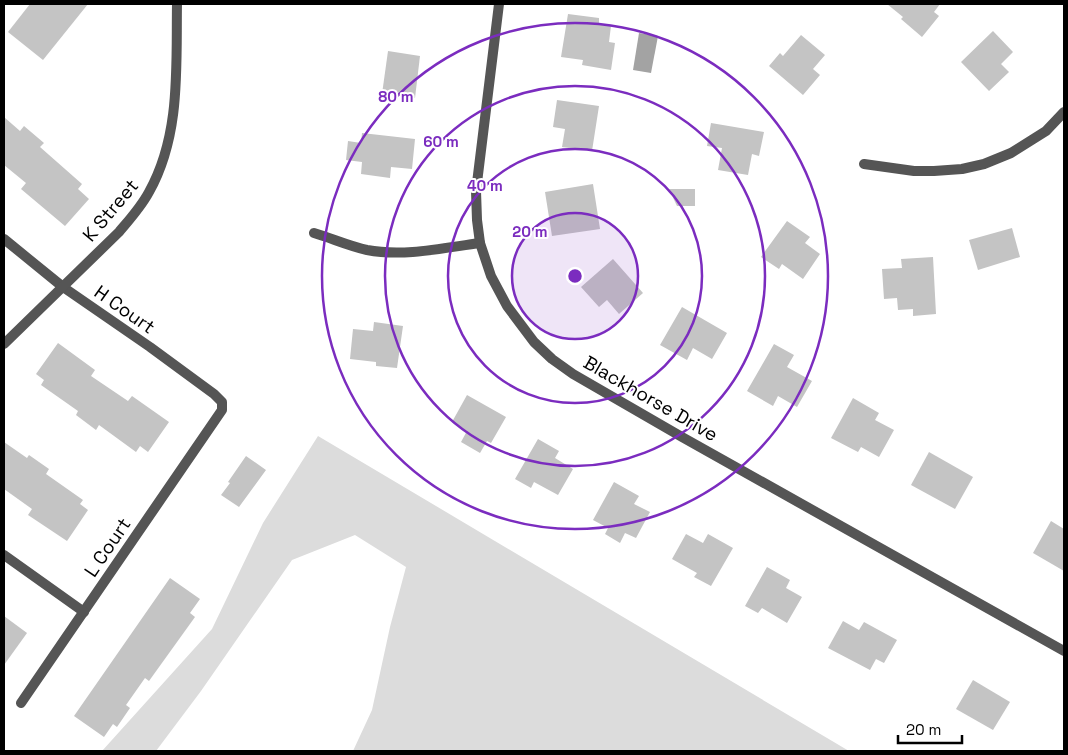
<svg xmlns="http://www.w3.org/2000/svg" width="1068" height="755" font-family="'Space Grotesk',sans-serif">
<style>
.green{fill:#dcdcdc}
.water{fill:#a3a3a3}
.building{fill:#c4c4c4}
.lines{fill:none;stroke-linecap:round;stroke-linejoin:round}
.street{stroke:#555;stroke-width:10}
.ring{fill:none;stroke:#7b2cbf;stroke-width:2.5}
.labels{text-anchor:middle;stroke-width:4;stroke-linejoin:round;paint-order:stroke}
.street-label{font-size:19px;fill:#000;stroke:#fff}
.centre{fill:#7b2cbf;stroke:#fff;stroke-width:2.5}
.ring-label{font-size:15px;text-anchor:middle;font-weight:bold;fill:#7b2cbf;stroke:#fff;stroke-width:4;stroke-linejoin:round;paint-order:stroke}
</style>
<rect width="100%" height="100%" fill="#fff"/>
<polygon class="green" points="318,436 849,751 353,751 372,710 390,627 406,567 355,535 292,560 201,691 156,751 102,751 212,629 263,523"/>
<polygon class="water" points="639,33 658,36 651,73 633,70"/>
<g class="building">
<polygon points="30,4 88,4 43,60 8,32"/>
<polygon points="887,4 940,4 934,12 939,16 922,37 901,19 903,17"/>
<polygon points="568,14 599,18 599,24 611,26 609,42 615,43 611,70 582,65 583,60 561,57"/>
<polygon points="993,31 1013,52 1001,64 1009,72 989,91 961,62"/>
<polygon points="801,35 825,55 813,69 820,75 803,95 769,66 780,53 783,56"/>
<polygon points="388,51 420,56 415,98 382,94"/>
<polygon points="557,100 599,106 592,151 562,147 565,129 553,127"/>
<polygon points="4,117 20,131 24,126 44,143 40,147 82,184 78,189 89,199 65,226 21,189 26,183 4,165"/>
<polygon points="711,123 764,132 759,156 752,154 748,175 718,170 722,148 707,146"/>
<polygon points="362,133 415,139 412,169 391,167 390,178 361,174 362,162 346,160 348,141 361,143"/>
<polygon points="593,184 600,229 552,236 545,192"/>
<polygon points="669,189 695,189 695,206 677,206"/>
<polygon points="787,221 810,237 805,243 820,254 803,279 782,264 779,269 761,257"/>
<polygon points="1012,228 1020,257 978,270 969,240"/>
<polygon points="933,257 936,314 913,316 913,309 898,310 897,298 884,299 882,269 902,268 901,259"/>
<polygon points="613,259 643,293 619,314 607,300 599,307 581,287"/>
<polygon points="682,307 727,333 712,359 693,348 687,360 660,345"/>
<polygon points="374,322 403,326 397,368 376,366 376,362 350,359 353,329 373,331"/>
<polygon points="58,343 95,370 91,376 128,401 132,396 169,422 148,452 140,446 136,452 99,425 96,430 76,415 78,411 41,385 44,380 36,374"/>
<polygon points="774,344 794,355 787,367 812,381 797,407 778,396 773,406 747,391"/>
<polygon points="467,395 506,417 491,443 487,441 480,453 461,442 467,431 452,422"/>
<polygon points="853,398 879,413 875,420 894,430 879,457 861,447 858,452 831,438"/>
<polygon points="538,439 559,451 555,458 573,469 558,495 534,482 531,488 515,479"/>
<polygon points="4,442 27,458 29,455 49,469 46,474 83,500 80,504 88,510 67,541 28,515 32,509 4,489"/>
<polygon points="929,452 973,477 955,509 911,485"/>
<polygon points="246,456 266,470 239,507 221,495 230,483 228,482"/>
<polygon points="614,482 639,496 634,504 650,512 636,538 625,533 620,543 605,534 608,528 593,520"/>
<polygon points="1051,521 1064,529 1064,571 1033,553"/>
<polygon points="686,534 703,543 708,534 733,548 711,586 694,577 697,573 672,559"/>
<polygon points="767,567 790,580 786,588 802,597 787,623 762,608 758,613 745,606"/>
<polygon points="170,578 200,599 190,613 195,617 149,681 145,678 126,705 130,708 117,727 113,724 104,737 74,716"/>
<polygon points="4,616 27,633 4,665"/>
<polygon points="843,621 859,630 864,622 897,640 884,663 876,659 870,670 828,648"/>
<polygon points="973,680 1010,702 993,730 956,709"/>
</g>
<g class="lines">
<g class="street">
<polyline points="499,4 476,191 477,220 480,243 491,276 507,306 534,342 552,359 573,374 682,437 1064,651"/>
<polyline points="864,164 914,171 934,171 962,169 984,164 1011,153 1046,131 1064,112"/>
<path d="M314 233C331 238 349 246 367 250 404 257 443 248 480 243"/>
<polyline points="4,239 63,287 150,347 214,394 222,402 222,410 21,703"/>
<path d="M4 344 119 232C130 219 141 207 149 192 181 135 176 67 177 4"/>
<polyline points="4,555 84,612"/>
</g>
</g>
<circle cx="575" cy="276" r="63" fill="#7b2cbf" fill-opacity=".12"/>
<g class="ring">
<circle cx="575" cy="276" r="63"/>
<circle cx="575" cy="276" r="127"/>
<circle cx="575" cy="276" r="190"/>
<circle cx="575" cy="276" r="253"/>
</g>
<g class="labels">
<g class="street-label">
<text transform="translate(110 210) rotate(-50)" y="7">K Street</text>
<text transform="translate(125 309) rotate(35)" y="7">H Court</text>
<text transform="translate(651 398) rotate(30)" y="7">Blackhorse Drive</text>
<text transform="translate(107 547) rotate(-56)" y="7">L Court</text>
</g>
</g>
<circle cx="575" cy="276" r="8" class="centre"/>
<g class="ring-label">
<text x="396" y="102">80 m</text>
<text x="441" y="147">60 m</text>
<text x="485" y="191">40 m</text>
<text x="530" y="237">20 m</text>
</g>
<rect width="1068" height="755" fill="none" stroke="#000000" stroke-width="10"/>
<path d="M898 735v8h64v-8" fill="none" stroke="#000000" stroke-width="2.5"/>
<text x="906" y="735" font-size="15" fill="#000000" stroke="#ffffff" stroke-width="4" paint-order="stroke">20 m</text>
</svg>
